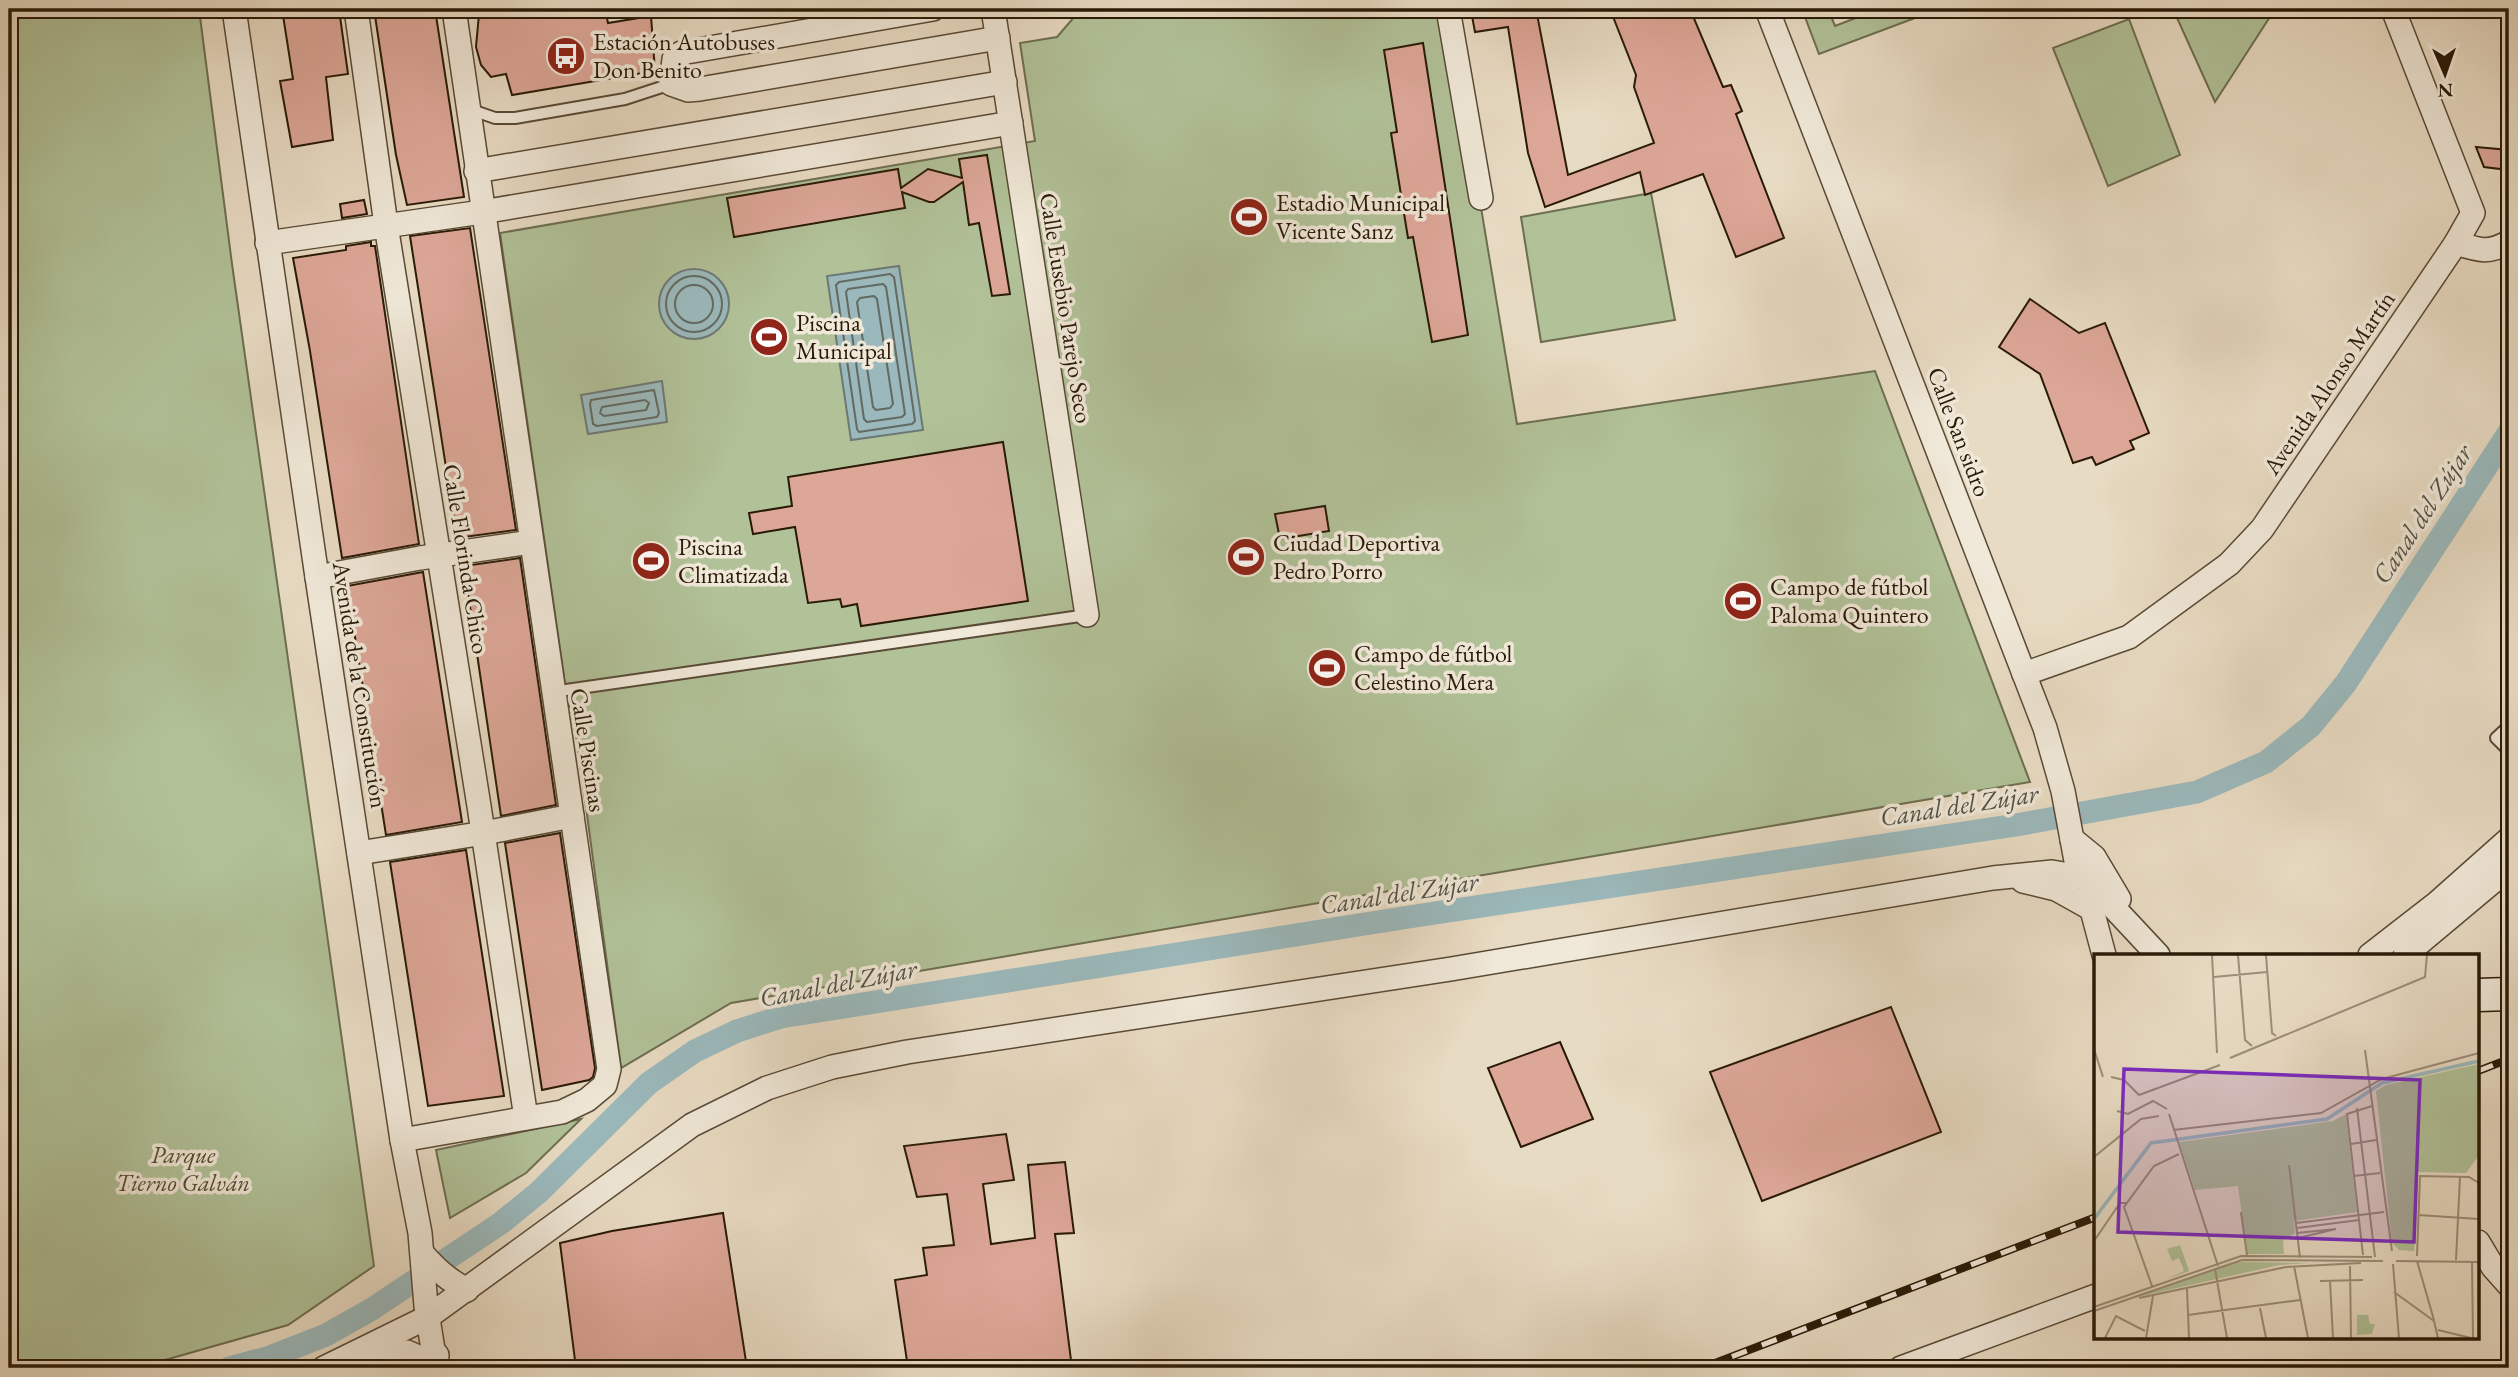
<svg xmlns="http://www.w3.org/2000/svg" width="2518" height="1377" font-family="'EB Garamond',serif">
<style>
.green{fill:#b1c198;stroke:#6d6e50;stroke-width:2}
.water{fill:#9bb9bc;stroke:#6d7974;stroke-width:2}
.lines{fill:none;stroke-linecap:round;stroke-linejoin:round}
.shore{stroke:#626a62;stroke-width:2}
.canal{stroke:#9bb9bc;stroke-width:23}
.building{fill:#dda798;stroke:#291a07;stroke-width:2}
.lane-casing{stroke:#594a36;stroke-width:14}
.street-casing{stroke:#594a36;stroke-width:26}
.secondary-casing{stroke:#291a07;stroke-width:35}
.lane{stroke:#f0e8d8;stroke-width:10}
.street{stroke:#f0e8d8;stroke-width:23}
.secondary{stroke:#f0e8d8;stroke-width:32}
.rail-casing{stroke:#291a07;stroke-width:8}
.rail{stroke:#f0e8d8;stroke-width:5;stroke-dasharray:16;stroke-linecap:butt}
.labels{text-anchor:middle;stroke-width:7;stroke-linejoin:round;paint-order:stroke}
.poi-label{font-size:24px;fill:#291a07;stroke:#f0e8d8;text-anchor:start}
.street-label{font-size:24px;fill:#291a07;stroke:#f0e8d8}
.park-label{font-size:24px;font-style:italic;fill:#524c32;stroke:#f0e8d8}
.water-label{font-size:26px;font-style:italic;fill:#515246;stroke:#f0e8d8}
.inset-river{fill:none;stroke:#9bb9bc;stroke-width:3.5}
.inset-road{fill:none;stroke:#9c8e78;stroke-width:2}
.view{fill:#7b2cbf;fill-opacity:0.15;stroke:#7b2cbf;stroke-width:3.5}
.inset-edge{fill:none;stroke:#291a07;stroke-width:3.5}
</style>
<rect width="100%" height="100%" fill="#e8dbc3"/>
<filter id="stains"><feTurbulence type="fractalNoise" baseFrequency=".00286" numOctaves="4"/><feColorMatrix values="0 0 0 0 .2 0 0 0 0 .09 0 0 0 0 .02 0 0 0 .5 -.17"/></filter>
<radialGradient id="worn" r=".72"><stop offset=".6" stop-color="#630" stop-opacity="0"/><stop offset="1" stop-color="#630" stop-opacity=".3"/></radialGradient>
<g class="green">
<polygon points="9,9 199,9 232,264 374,1266 288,1325 137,1368 9,1368"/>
<polygon points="1081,9 1448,9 1517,424 1875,371 2030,782 731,1003 621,1068 577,740 566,690 500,233 1035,141 1020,43 1057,37"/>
<polygon points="1802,9 1828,9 1835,26 1879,9 1939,9 1819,54"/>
<polygon points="2173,9 2275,9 2215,102"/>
<polygon points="2129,19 2180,155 2108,186 2053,48"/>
<polygon points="1651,193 1675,320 1541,342 1521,217"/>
<polygon points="581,1119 526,1173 450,1218 436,1150"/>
</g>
<g class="water">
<polygon points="899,266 923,430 851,440 827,276"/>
<circle cx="694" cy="304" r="35"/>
<polygon points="662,381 667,422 588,434 581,395"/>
</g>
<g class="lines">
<g class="shore">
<polygon points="890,274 894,277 915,421 912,424 859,432 857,429 836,285 839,282"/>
<circle cx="694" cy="304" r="28"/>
<polygon points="883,284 886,287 905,414 902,417 867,422 864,419 846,292 848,289"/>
<circle cx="694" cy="304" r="19"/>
<polygon points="874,296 877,299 893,404 890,408 876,410 873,407 857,302 860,298"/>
<polygon points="654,390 659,413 657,417 597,426 593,424 590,404 591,400"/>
<polygon points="645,400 649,403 646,410 604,416 600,413 602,407"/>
</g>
<polyline class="canal" points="229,1368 270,1357 326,1335 372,1309 501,1223 539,1192 649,1083 695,1051 737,1031 781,1017 1409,917 2016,825 2197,792 2266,762 2311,726 2346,683 2509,432"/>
</g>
<g class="building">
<polygon points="282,9 339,9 348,74 326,77 333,140 292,147 280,81 293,79"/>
<polygon points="374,9 435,9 464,197 407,205 396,155"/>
<polygon points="484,9 605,9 608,23 651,16 655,71 512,95 506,74 491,77 481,65 476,47 479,14 484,13"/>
<polygon points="1501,9 1536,9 1568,175 1654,143 1634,87 1636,75 1610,9 1690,9 1723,87 1731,85 1742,111 1736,114 1784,238 1736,257 1703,174 1645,195 1640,172 1545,207 1528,153 1508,27 1475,32 1472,16"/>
<polygon points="1423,43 1468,335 1432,342 1413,237 1408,238 1391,133 1397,132 1384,50"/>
<polygon points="2476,147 2509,150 2509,170 2484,167"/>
<polygon points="987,155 1010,294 992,296 979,223 969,225 963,182 934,202 929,202 902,192 905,208 734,237 727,198 898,169 901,188 928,169 962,178 959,159"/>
<polygon points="364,200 367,214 342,218 340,204"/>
<polygon points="470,228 516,530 457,538 410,236"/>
<polygon points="371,242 371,246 375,246 419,544 342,558 310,351 293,258 346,250 346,246"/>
<polygon points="2030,299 2079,333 2105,323 2149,433 2130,441 2134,449 2096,465 2092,457 2073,463 2040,374 1999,347"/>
<polygon points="1003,442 1028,601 861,626 857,604 842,607 840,599 808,603 795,527 753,534 749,513 792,506 788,477"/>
<polygon points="1325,506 1329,531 1280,539 1275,514"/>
<polygon points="520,558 556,805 501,816 464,566"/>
<polygon points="423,572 462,822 386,835 347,586"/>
<polygon points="560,833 595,1068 593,1077 589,1080 542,1090 505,843"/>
<polygon points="466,850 504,1096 428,1106 390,862"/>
<polygon points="1891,1007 1941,1132 1762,1201 1710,1072"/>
<polygon points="1560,1042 1593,1119 1521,1147 1488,1068"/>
<polygon points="1006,1134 1014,1180 983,1184 991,1244 1035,1238 1028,1165 1065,1162 1074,1233 1055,1234 1072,1368 908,1368 895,1280 927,1275 923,1248 954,1245 947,1194 917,1197 904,1146"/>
<polygon points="723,1213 747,1368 576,1368 560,1243 612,1231"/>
</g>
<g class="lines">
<g class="lane-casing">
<g id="lane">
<polyline points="469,109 495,118 515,118 625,99 671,84"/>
<polyline points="566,690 1087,615"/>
<polyline points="2509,726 2496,738 2509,751"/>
</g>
</g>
<g class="street-casing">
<g id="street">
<polyline points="234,9 317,577 402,1140 420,1233 426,1306 436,1368"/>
<polyline points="356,9 386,225 479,806 526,1118"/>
<polyline points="933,9 681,53 674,59 671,84 688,90 700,89 998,38"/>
<polyline points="993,9 1087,615"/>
<polyline points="1448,9 1481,198"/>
<polyline points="1767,9 2045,728 2063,791 2076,861 2086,878 2158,955"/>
<polyline points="476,171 1005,82"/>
<polyline points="267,243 482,212 1011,123"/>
<path d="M2456 243C2478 250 2489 254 2509 242"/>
<polyline points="317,577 420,558 531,542"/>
<polyline points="2024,674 2129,637 2229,564 2262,529 2456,243 2473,213 2393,9"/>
<polyline points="2072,839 2094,857 2119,899"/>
<polyline points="359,853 484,833 572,816"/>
<polyline points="2023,881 2056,889 2090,908"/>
<polyline points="2088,895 2104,955"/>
<polyline points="2370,955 2437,903 2509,839"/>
<polyline points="2405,955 2509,868"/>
<polyline points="402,1140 562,1112 587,1100 605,1085 609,1069 454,9"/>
<polyline points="2478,1242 2493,1267 2509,1285"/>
<path d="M422 1253C436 1269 448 1280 467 1290"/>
<polyline points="367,1350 407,1352 436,1365 437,1355"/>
<polyline points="324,1368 428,1317 692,1125 767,1088 832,1067 907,1052 1451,969 1993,878 2052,872 2086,878"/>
<polyline points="1901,1368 2096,1296"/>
</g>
</g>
<g class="secondary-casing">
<polyline id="secondary" points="2478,995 2509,994"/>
</g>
<use href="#lane" class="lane"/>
<use href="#street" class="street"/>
<use href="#secondary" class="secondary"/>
<g class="rail-casing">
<g id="rail">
<polyline points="2478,1071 2509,1059"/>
<polyline points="1702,1368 2096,1217"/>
</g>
</g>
<use href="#rail" class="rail"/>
</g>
<defs>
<g id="bus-disc" transform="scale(2.0125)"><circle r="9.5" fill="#8f2418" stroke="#f0e8d8"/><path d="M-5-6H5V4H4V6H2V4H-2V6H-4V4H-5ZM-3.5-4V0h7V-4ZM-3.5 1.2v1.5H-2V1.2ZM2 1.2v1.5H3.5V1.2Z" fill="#fff"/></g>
<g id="stadium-disc" transform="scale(2.0125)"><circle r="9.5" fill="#8f2418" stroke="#f0e8d8"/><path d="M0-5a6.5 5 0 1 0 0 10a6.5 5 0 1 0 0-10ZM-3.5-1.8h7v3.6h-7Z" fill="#fff"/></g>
</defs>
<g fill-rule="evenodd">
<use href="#bus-disc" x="566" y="56"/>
<use href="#stadium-disc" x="1249" y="217"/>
<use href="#stadium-disc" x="769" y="337"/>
<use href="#stadium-disc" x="1246" y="557"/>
<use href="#stadium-disc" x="651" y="561"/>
<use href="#stadium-disc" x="1743" y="601"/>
<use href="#stadium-disc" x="1327" y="668"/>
</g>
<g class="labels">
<g class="poi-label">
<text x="593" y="50">Estación Autobuses<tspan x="593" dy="28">Don Benito</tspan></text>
<text x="1276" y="211">Estadio Municipal<tspan x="1276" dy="28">Vicente Sanz</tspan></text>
<text x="796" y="331">Piscina<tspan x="796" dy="28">Municipal</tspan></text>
<text x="1273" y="551">Ciudad Deportiva<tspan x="1273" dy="28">Pedro Porro</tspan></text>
<text x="678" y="555">Piscina<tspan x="678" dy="28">Climatizada</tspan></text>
<text x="1770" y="595">Campo de fútbol<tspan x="1770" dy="28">Paloma Quintero</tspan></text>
<text x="1354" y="662">Campo de fútbol<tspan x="1354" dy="28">Celestino Mera</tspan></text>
</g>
<g class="street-label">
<text transform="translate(1066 308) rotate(81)" y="8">Calle Eusebio Parejo Seco</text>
<text transform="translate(2329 383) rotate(-56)" y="8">Avenida Alonso Martín</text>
<text transform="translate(1959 432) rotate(69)" y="8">Calle San sidro</text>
<text transform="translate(466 559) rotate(81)" y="8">Calle Florinda Chico</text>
<text transform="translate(360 685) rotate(81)" y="8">Avenida de la Constitución</text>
<text transform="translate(588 750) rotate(81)" y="8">Calle Piscinas</text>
</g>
<g class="park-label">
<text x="183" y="1163">Parque<tspan x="183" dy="28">Tierno Galván</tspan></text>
</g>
<g class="water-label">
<text transform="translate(2422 514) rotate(-57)" y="9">Canal del Zújar</text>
<text transform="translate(1959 805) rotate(-9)" y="9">Canal del Zújar</text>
<text transform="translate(1399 893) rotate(-9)" y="9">Canal del Zújar</text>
<text transform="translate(838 983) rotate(-11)" y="9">Canal del Zújar</text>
</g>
</g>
<g transform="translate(2094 954)">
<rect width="385" height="385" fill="#e8dbc3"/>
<path d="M385 110V201L372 219 323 218 320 297 305 296 298 289 282 137 292 131ZM252 160 263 258 200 267 201 279 189 287 190 300H153L144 232 101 236 85 188 239 167ZM86 291 95 317 71 326 90 317 85 304 78 307 73 295ZM138 308 215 309 185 311 34 345ZM263 361H274L276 370H281L278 380 263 381Z" fill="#b1c198"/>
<path class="inset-river" d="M0 265 57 189 233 165 288 129 385 107"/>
<path class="inset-road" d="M118 1 123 99M144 1 151 86 158 92M172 1 178 79 182 82M120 23 173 18M0 95 9 123M271 96 298 297M136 104 331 23 333 1M17 123 30 126 45 141 126 111M263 154 281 303M23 157 34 160 59 147 73 155M75 160 124 312M79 176 227 159 288 125 385 99M257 190 282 186M0 203 47 165 65 162M195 211 206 304M260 222 286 219M147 258 153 301M324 261 385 265M202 269 290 258M203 274 265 266M203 279 242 275M204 284 242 275M0 287 26 249H32M269 301 253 160 278 152M323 302 326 222 375 223 385 229M362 306 366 223M302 307 385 308M323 307 340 366M378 307 379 384M299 310 305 384M200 312 214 384M256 312 257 384M121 315 133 384M226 327 269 326M236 327 239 384M58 332 30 253 60 212 85 200M93 335 95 384M300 338 340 367 344 384M45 344 192 313 267 309M0 353 147 302 278 303M166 354 172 384M0 357 148 306 289 307M94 361 206 346M344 376 377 384M11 384 22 362 51 377M52 384 59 342"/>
<path class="view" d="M30 115 326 126 320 288 24 278Z"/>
<rect width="385" height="385" class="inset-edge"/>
</g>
<rect width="2518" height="1377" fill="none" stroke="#e8dbc3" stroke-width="35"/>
<rect x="10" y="10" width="2497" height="1356" fill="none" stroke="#291a07" stroke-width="3.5"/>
<rect x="18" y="18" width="2483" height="1342" fill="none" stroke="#291a07" stroke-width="2"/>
<g transform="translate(2445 74) rotate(178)" stroke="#f0e8d8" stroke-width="5" paint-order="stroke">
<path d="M0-5L12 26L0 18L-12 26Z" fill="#291a07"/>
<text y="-10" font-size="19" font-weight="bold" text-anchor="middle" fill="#291a07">N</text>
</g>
<rect width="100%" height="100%" filter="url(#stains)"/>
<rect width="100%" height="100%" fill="url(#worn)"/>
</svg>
